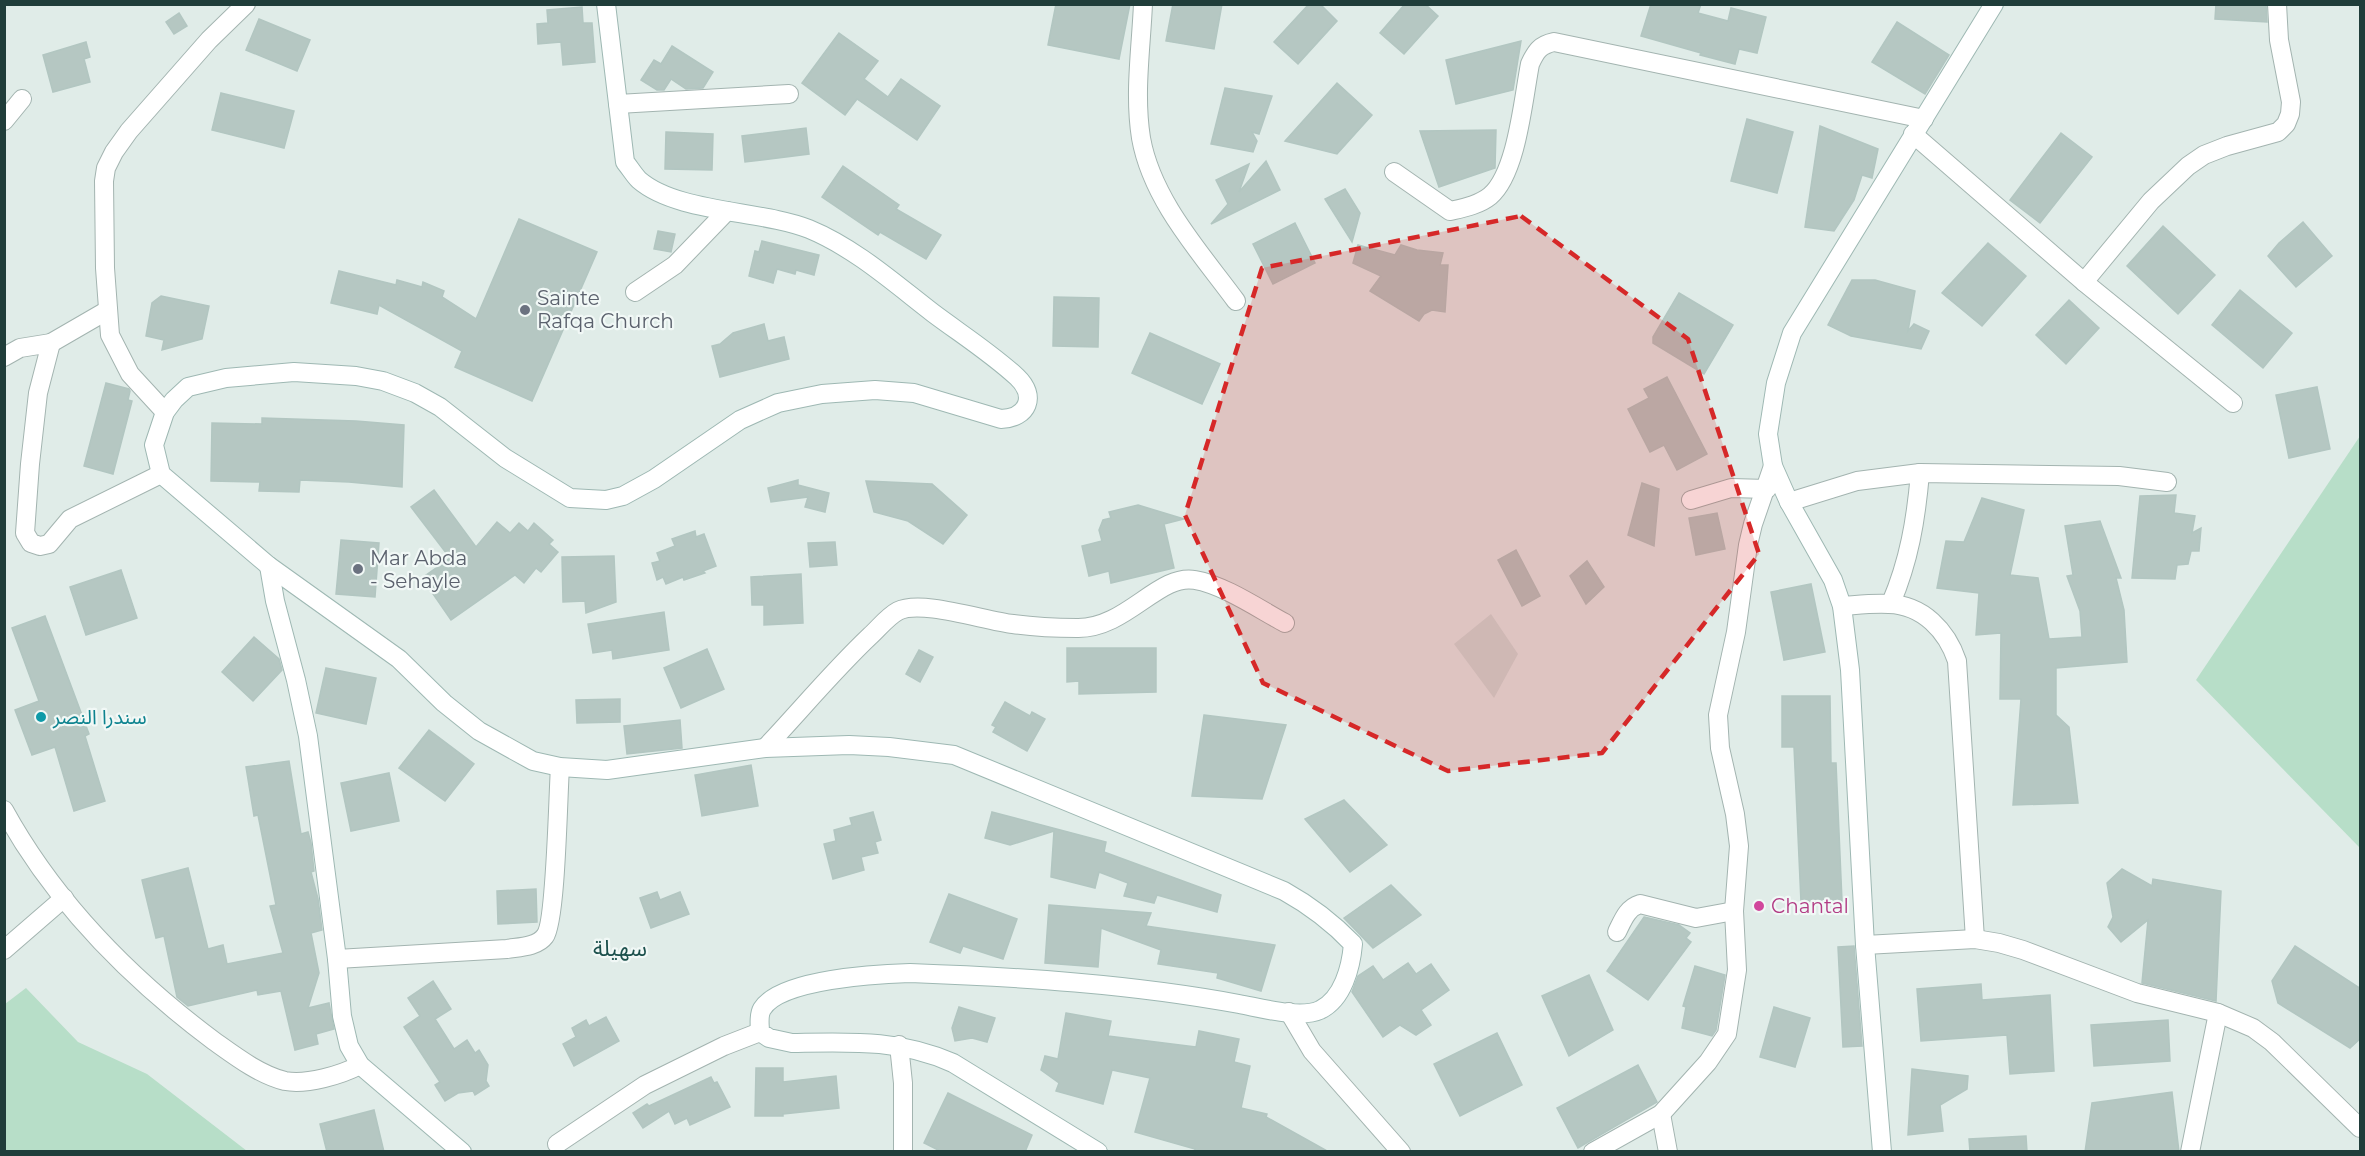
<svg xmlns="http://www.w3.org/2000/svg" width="2365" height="1156" font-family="Montserrat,'Noto Sans Arabic',sans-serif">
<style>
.built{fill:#cedcd8}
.green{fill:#b7dec8}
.building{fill:#b5c7c2;stroke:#b2c6c1;stroke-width:1.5}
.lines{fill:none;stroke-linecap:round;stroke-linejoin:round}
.street-casing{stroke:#a3b4b0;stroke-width:20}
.secondary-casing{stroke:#9eb8b3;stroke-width:20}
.street{stroke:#fff;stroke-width:18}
.secondary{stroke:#fff;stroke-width:18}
.marked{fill:#d62828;fill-opacity:0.2;stroke:#d62828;stroke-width:4.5;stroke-dasharray:12 8;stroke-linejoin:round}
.worship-dot{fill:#6b7280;stroke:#f1f8f6;stroke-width:2}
.culture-dot{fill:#0f9aa8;stroke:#f1f8f6;stroke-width:2}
.hotel-dot{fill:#d1479c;stroke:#f1f8f6;stroke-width:2}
.labels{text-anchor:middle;stroke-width:4.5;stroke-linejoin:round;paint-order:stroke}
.worship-label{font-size:20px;fill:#5b616d;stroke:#f1f8f6;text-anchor:start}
.culture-label{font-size:20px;fill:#0d838f;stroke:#f1f8f6;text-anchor:start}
.hotel-label{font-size:20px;fill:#b23c85;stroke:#f1f8f6;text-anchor:start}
.quarter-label{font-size:22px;fill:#1b504c;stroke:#f1f8f6}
</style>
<rect width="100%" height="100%" fill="#e0ece8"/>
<polygon class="built" points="1491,614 1518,654 1494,698 1454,644"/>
<g class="green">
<polygon points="2360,436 2360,848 2196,680"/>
<polygon points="26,988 78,1042 147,1074 247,1151 5,1151 5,1004"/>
</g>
<g class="building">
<polygon points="1056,4 1130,4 1119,59 1048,45"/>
<polygon points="1173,4 1222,4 1214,49 1166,41"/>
<polygon points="1309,4 1320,4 1337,21 1298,64 1274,42"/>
<polygon points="1405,4 1425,4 1438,16 1404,54 1380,33"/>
<polygon points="1651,4 1701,4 1698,13 1728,21 1731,8 1766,17 1757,53 1739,49 1735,64 1700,55 1701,53 1641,36"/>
<polygon points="2216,4 2266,4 2267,22 2215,19"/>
<polygon points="582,7 583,23 592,23 595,62 563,65 561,42 538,44 537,24 548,23 547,10"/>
<polygon points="179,13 187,26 174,34 166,22"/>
<polygon points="259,19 310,40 297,71 246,50"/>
<polygon points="1897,22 1949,55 1925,94 1872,62"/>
<polygon points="839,33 878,61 864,79 888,97 901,79 940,106 917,140 857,99 845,115 802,83"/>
<polygon points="1521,41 1513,90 1456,104 1446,60"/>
<polygon points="86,42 90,57 84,59 90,82 53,92 43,55"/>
<polygon points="672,46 713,72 703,88 686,89 671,79 664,90 657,90 641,80 654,60 661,64"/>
<polygon points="1337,83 1372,115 1337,154 1285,141"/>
<polygon points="1225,88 1272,96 1259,134 1252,132 1257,141 1253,152 1211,144"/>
<polygon points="221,93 294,111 284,148 212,130"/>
<polygon points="1747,119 1793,132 1777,193 1731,181"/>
<polygon points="1820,126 1878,149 1872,178 1862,175 1854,200 1834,231 1805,227"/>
<polygon points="806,128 809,154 745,162 742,136"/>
<polygon points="1496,130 1495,168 1439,187 1420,131"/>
<polygon points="666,132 713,134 712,170 665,169"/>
<polygon points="2061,133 2092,157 2040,223 2010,200"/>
<polygon points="1266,161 1280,190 1211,224 1228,204 1216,180 1249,164 1239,192"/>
<polygon points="843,166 899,205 896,209 941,235 926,259 880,232 878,235 822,197"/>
<polygon points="1345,189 1360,213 1352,242 1325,199"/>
<polygon points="519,219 597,252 532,401 455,367 462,351 379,305 377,314 331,303 339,271 396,285 397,280 422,287 423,282 444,291 442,297 476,319"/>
<polygon points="2303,222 2332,256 2296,287 2268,256 2279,243"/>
<polygon points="1295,223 1315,263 1273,284 1253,244"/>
<polygon points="2163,226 2215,275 2178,314 2127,266"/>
<polygon points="658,231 675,234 671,252 654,249"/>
<polygon points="762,241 819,255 814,275 796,270 795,274 777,269 773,283 749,276 755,251 759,252"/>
<polygon points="1988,243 2026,276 1982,326 1942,293"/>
<polygon points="1358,245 1395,255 1401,245 1417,250 1443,253 1440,265 1448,265 1445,312 1432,310 1424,314 1419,321 1370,291 1381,276 1353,263"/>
<polygon points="1852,280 1875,280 1915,291 1908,331 1914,324 1929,331 1921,349 1851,336 1828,325"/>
<polygon points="2240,290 2292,333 2263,368 2212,325"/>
<polygon points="1679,293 1733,325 1704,374 1653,343 1653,337"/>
<polygon points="161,296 209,306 202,339 162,350 164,340 146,336 152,303"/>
<polygon points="1054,297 1099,298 1098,347 1053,346"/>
<polygon points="2069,300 2099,328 2066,364 2036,335"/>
<polygon points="764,324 768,341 784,337 789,359 720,377 712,346 720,344 733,333"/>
<polygon points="1150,333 1220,364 1202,404 1132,373"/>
<polygon points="1667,377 1707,454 1677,470 1664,445 1650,452 1628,409 1649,398 1644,389"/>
<polygon points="106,383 129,389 130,391 128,400 132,401 113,474 84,466"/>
<polygon points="2317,387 2330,449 2289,458 2276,395"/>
<polygon points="262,418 356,421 404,425 402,487 349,482 300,480 299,492 259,491 260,482 211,481 212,423 262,424"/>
<polygon points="798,480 798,485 829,493 825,512 805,507 808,497 771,502 768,488"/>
<polygon points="866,481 932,484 967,515 943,544 908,521 874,512"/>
<polygon points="1642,483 1659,489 1654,546 1628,535"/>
<polygon points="434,490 476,547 497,522 510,533 519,523 528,531 534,523 553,540 549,544 558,552 541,572 536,568 524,583 515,575 451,620 422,578 450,558 411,507"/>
<polygon points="2176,495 2174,513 2195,516 2192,533 2201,528 2199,551 2191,551 2188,564 2177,565 2175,579 2132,578 2140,496"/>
<polygon points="1982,498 2024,510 2010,575 2038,578 2049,639 2082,637 2080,611 2067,576 2073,575 2065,526 2100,521 2121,578 2116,578 2124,610 2127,662 2056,668 2056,715 2069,727 2078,803 2013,805 2021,699 2000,699 2001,633 1976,635 1979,593 1937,588 1946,541 1964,542"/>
<polygon points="1138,505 1184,519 1164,524 1174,568 1111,583 1109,571 1089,576 1082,546 1102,541 1099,530 1103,520 1111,518 1109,512"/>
<polygon points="1717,513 1725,549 1696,555 1689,518"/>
<polygon points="695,531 696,537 704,534 716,566 703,571 705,573 684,580 683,577 666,584 663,577 657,580 652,563 660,561 657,553 675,546 672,539"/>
<polygon points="341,540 379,543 375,597 336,594"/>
<polygon points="835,542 837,565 810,567 808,543"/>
<polygon points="1516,550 1540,596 1522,606 1498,560"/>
<polygon points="614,556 616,602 586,613 585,601 563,602 562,557"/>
<polygon points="1587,561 1604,587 1586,604 1570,576"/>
<polygon points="121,570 137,618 86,635 70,587"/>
<polygon points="801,574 803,623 764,625 764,605 752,605 751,577"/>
<polygon points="1811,584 1825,652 1784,660 1771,592"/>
<polygon points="664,612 669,650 613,659 612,650 593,653 588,624"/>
<polygon points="45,616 89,734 85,736 105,801 74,811 55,747 32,755 15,710 39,701 12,628"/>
<polygon points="254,637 279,659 282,670 253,701 222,672"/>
<polygon points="1067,648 1156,648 1156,692 1079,694 1079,681 1067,682"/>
<polygon points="707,649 724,689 681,708 664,668"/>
<polygon points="919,650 933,657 920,682 906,674"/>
<polygon points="326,668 376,678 366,724 316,713"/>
<polygon points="1782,696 1830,696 1831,763 1836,763 1842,901 1801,902 1794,747 1782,747"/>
<polygon points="620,699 620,722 577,723 576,700"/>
<polygon points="1005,702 1030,716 1032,712 1045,719 1027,751 993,732 996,727 992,725"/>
<polygon points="1204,715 1286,725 1262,799 1192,796"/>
<polygon points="680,720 682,748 627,754 624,726"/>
<polygon points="429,730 474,764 445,801 399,768"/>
<polygon points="289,761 301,834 308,832 311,843 314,871 311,872 318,899 322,930 311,933 319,973 308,1008 329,1003 334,1029 316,1034 318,1044 295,1050 281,991 258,995 257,990 188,1006 177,997 164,936 156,938 142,880 188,868 208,949 223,945 227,964 283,953 270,906 276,905 258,815 254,816 246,767"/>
<polygon points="751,765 758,806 702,816 695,775"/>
<polygon points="389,773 399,821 351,831 341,783"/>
<polygon points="1344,800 1387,845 1350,872 1305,819"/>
<polygon points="873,812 881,840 875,842 878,853 861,857 864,870 833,879 824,844 836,841 834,830 852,825 850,818"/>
<polygon points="992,812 1106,842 1104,852 1221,895 1217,912 1157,895 1154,903 1124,896 1128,883 1099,872 1095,888 1051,877 1054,831 1010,845 985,838"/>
<polygon points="2122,869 2152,886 2153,879 2221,891 2216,1001 2142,983 2148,920 2121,942 2108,927 2113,917 2107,883"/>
<polygon points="1391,885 1421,915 1373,948 1344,918"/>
<polygon points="536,889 537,922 498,924 497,891"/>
<polygon points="657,892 660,900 680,892 689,914 651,928 640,898"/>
<polygon points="949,894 1017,919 1003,959 963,946 960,953 930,942"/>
<polygon points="1049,905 1151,913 1146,926 1275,945 1261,991 1217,978 1218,973 1158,964 1161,950 1101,928 1098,967 1045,963"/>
<polygon points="1644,917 1679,925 1690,933 1686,938 1691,942 1648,1000 1607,971"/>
<polygon points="1854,946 1862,1046 1843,1047 1838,947"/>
<polygon points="2295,946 2361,989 2361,1038 2350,1048 2278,1003 2272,981"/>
<polygon points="1408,963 1416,974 1431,964 1449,990 1421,1010 1431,1025 1416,1035 1400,1025 1383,1037 1352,992 1358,976 1373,966 1383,980"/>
<polygon points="1695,966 1725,975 1716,1030 1712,1036 1682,1028 1686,1007 1683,1006"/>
<polygon points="1589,975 1613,1030 1569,1056 1542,996"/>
<polygon points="433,981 451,1009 435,1019 454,1049 467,1040 475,1053 479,1050 488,1065 486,1081 489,1086 475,1095 473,1091 458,1093 445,1101 435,1085 440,1082 404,1027 420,1016 408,998"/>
<polygon points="1981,984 1982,1000 2050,995 2054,1071 2010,1074 2007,1035 1921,1041 1917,989"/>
<polygon points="959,1007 995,1018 987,1042 972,1038 955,1041 952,1028"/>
<polygon points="1774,1007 1810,1018 1795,1067 1760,1057"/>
<polygon points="1066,1013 1111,1021 1108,1036 1196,1047 1199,1031 1239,1039 1234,1062 1250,1066 1241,1108 1267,1114 1266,1117 1329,1152 1194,1152 1195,1149 1135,1132 1150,1078 1112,1070 1103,1104 1056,1091 1059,1083 1041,1070 1045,1056 1058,1059"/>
<polygon points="606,1017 619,1041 574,1066 563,1044 576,1037 572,1028 586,1020 589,1026"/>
<polygon points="2168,1020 2170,1061 2094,1066 2091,1025"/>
<polygon points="1497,1033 1522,1085 1460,1116 1434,1064"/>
<polygon points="1638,1065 1657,1102 1578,1148 1557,1108"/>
<polygon points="756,1068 783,1068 783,1082 836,1076 839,1108 783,1114 783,1116 755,1116"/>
<polygon points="1912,1069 1968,1076 1967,1089 1940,1105 1943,1131 1908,1135"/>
<polygon points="711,1077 714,1083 717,1082 730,1107 690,1125 687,1118 675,1124 669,1111 643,1128 633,1113 647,1104 649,1106"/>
<polygon points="2172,1092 2179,1152 2085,1152 2092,1103"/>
<polygon points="948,1093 1032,1135 1025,1152 942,1152 924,1143"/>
<polygon points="374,1110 384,1152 327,1152 320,1124"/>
<polygon points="2026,1136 2027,1152 1970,1152 1969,1139"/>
</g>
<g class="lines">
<g class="street-casing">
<g id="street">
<path d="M1143 4C1141 49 1134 94 1141 138 1152 200 1200 252 1236 301"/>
<polyline points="618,104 789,94"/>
<polyline points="4,121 22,99"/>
<polyline points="1913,134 2084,282 2233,403"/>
<path d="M1394 172 1450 211C1463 208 1479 205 1490 196 1517 173 1523 100 1530 64 1536 51 1540 45 1554 42L1924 119"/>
<polyline points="2084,282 2151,201 2188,166 2204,155 2227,146 2278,132 2286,124 2290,114 2291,102 2279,40 2277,4"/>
<polyline points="635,292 675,265 727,211"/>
<polyline points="51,343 108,310"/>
<polyline points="4,357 20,348 51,343 38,393 30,464 25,533 31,543 40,546 49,544 70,519 161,474"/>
<polyline points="165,412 130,374 110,335 105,268 104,181 106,168 114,152 129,131 209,40 246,4"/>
<polyline points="1691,500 1731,488 1767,489"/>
<polyline points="1789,502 1857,481 1920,473 2119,476 2167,482"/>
<path d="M1891 603C1909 561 1916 520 1920 473"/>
<path d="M1842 606C1857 605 1874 603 1889 604 1923 605 1947 631 1957 661L1975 939"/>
<path d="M765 748C800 711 833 671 870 636 879 628 887 617 898 611 921 599 985 621 1013 624 1034 627 1056 628 1077 628 1126 629 1159 573 1195 580 1224 585 1259 609 1285 623"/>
<path d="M4 810C54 901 131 979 214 1041 235 1056 260 1075 285 1081 307 1085 341 1075 360 1065"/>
<path d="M1617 932C1623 920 1627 908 1640 904L1696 918 1734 911"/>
<polyline points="1865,945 1975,939 1999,943 2023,950 2137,993 2218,1013 2253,1028 2272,1042 2360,1128"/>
<polyline points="4,950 64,898"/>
<path d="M337 959 507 949C519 947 537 947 545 936 556 922 558 794 560 767"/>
<polyline points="1289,1012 1312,1051 1401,1152"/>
<polyline points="899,1045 903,1083 903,1152"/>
<polyline points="1661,1114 1668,1152"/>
<polyline points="557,1144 645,1085 724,1046 760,1032"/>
<polyline points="1593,1152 1661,1114 1708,1062 1727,1034 1737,970 1734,911 1739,846 1735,814 1720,748 1718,715 1736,632 1748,545 1753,524 1773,466"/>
<polyline points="2190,1152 2218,1013"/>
</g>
</g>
<g class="secondary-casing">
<g id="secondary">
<path d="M606 4 625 162C630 168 634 175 639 180 677 213 761 210 809 229 855 248 894 283 933 313 961 334 991 353 1017 377 1037 396 1028 418 1001 419L914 393 875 390 822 394 778 403 740 420 654 479 623 496 606 500 570 498 505 458 440 407 415 393 383 381 356 376 294 372 226 378 188 387 174 400 165 412 154 445 161 474 269 566 399 659 444 703 479 731 533 761 560 767 607 770 765 748 849 745 889 747 954 755 1284 891C1311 906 1332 922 1353 944 1351 967 1343 999 1320 1010 1300 1019 1261 1008 1239 1004 1131 984 1020 977 910 973 877 974 780 979 762 1009 758 1016 760 1025 760 1032L769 1038 792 1043C850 1042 899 1039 953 1063L1098 1152"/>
<polyline points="269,566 275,601 296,680 308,736 337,959 342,1016 349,1046 360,1065 462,1152"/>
<polyline points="1882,1152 1865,945 1850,670 1842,606 1833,580 1789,502 1773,466 1768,434 1776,383 1792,333 1994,4"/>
</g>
</g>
<use href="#street" class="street"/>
<use href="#secondary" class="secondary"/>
</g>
<path class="marked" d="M1521 216 1688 339 1759 554 1602 753 1448 771 1263 683 1185 515 1262 268Z"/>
<g class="worship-dot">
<circle cx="525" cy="310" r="6"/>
<circle cx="358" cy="569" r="6"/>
</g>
<circle class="culture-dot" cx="41" cy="717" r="6"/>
<circle class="hotel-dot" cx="1759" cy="906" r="6"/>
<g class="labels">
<g class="worship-label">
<text x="537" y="305">Sainte<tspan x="537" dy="23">Rafqa Church</tspan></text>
<text x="370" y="565">Mar Abda<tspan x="370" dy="23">- Sehayle</tspan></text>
</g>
<g class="culture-label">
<text x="53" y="724">سندرا النصر</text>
</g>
<g class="hotel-label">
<text x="1771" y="913">Chantal</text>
</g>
<g class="quarter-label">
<text x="620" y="956">سهيلة</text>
</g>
</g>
<rect width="2365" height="1156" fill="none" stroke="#203d3a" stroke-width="12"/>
</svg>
